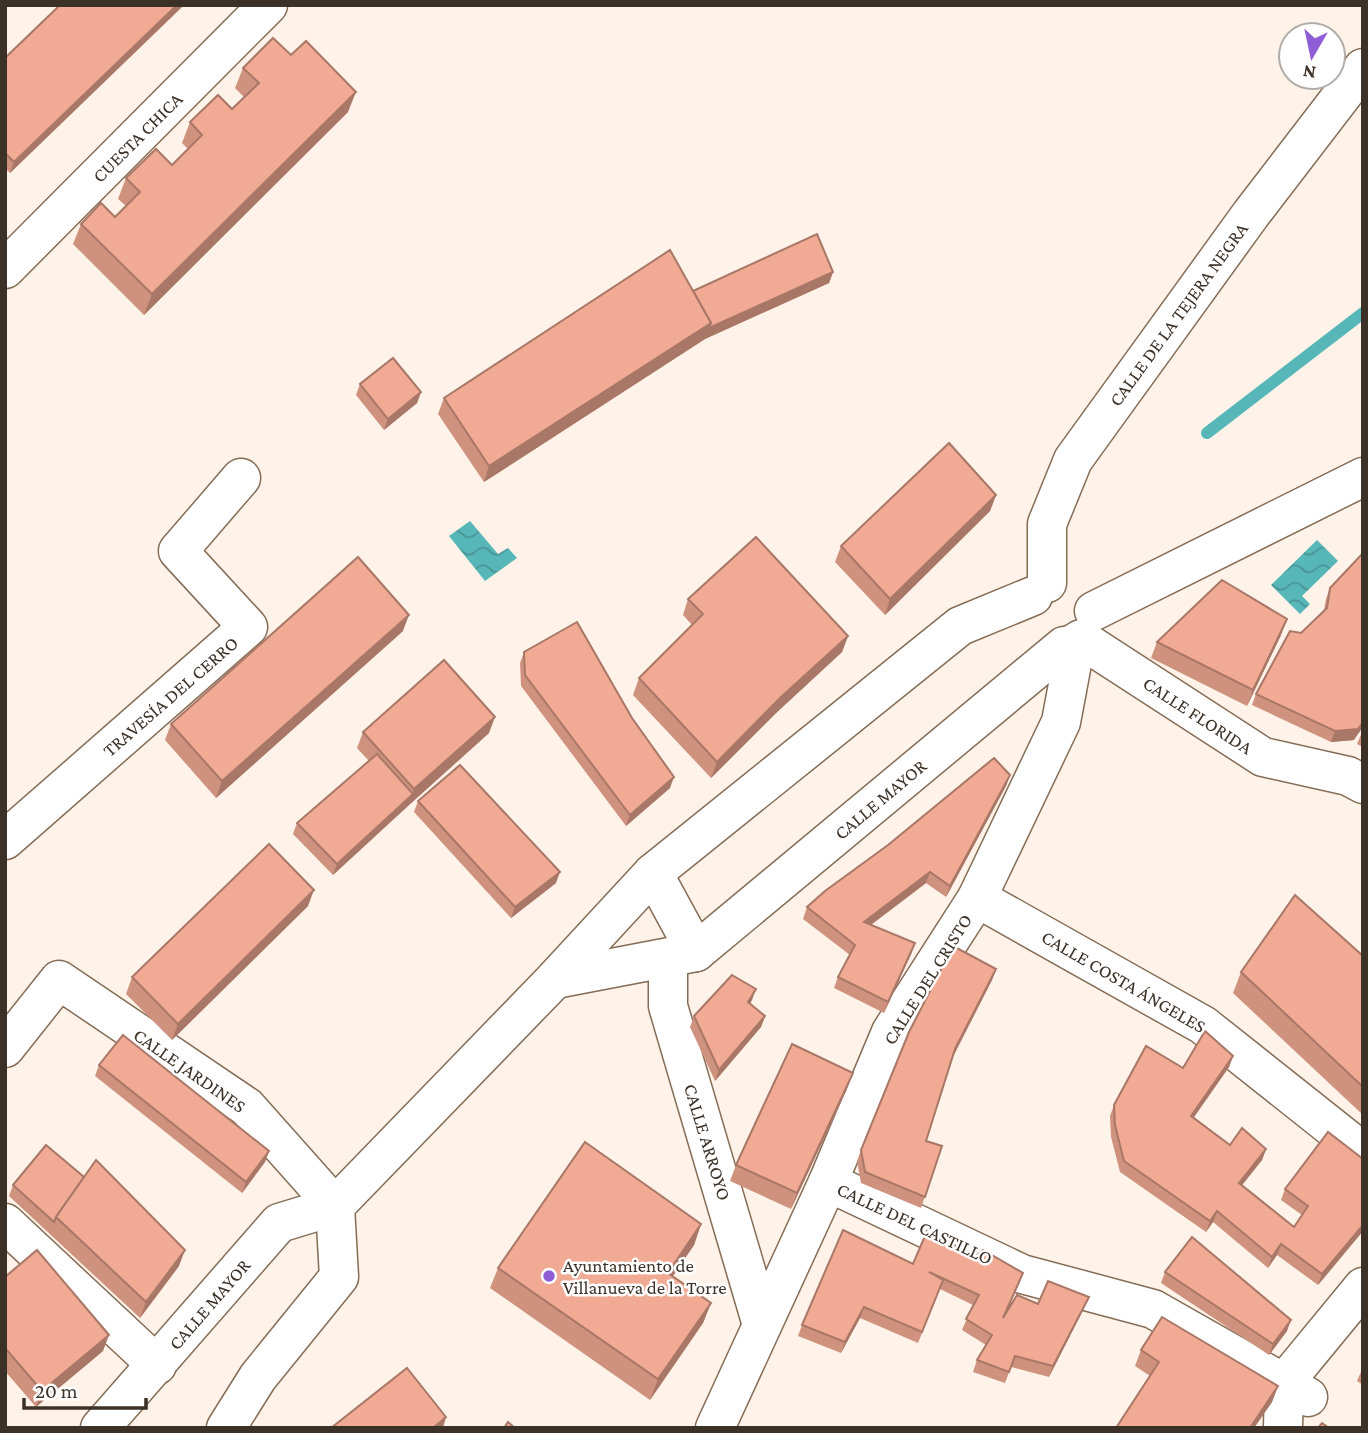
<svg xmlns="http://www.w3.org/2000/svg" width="1368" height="1433" font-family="'Crimson Pro',serif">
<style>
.water{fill:url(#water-waves)}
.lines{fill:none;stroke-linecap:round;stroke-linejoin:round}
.stream{stroke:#57b7b8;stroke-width:12}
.minor-casing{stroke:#856c55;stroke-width:41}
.minor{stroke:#fff;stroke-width:38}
.wall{fill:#cf927e}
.shaded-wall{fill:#a97767}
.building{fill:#f1aa93;stroke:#a97767;stroke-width:2}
.poi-dot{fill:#8f5ed7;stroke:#fff;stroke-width:2.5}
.labels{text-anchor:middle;stroke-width:5;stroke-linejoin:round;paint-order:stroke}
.street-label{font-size:19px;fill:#3c3127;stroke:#fff}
.poi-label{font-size:19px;fill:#3c3127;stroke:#fff;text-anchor:start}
</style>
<defs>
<pattern id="water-waves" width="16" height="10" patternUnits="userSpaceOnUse" patternTransform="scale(1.75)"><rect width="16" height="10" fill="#57b7b8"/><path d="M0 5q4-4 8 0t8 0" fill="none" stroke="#499596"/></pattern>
</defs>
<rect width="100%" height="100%" fill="#fff3e9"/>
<g class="water">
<polygon points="470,521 498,554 508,548 517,558 485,581 449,536"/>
<polygon points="1317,540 1338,561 1302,596 1310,604 1300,614 1271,585"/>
</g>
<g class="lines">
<polyline class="stream" points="1207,433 1363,313"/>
<g class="minor-casing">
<g id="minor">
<polyline points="5,269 268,5"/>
<polyline points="1047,583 1047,524 1073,460 1251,214 1363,68"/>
<polyline points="1094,611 1363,477"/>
<polyline points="1081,639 1263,757 1348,776 1363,784"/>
<polyline points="5,840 248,627 178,551 241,478"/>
<polyline points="653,873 696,952"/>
<polyline points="977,898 1203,1025 1363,1152"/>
<polyline points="668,958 668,1006 762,1325"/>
<polyline points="555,979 696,952 1064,646"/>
<polyline points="5,1048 59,980 247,1107 335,1206"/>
<polyline points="828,1182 1022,1274 1153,1309 1308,1397"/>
<polyline points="5,1223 157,1365"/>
<polyline points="100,1428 279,1223 335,1206 555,979 653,873 960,626 1033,596"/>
<polyline points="226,1428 258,1377 339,1277 335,1206"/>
<polyline points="715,1428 828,1182 891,1032 977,898 1061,722 1076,642"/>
<polyline points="1283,1428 1284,1383 1363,1287"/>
</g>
</g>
<use href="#minor" class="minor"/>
</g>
<g class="wall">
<polygon points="184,5 10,173 5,168 5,58"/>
<polygon points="243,68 348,112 144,315 73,244 81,224 115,217 126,206 118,199 126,178 172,165 188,149 182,143 190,122 232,109 244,97 235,88"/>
<polygon points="833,272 829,283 705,339 484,482 438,414 444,398 693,291"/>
<polygon points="360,384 421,392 417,403 384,430 356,395"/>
<polygon points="996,495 990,511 885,615 835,562 841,546"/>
<polygon points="1330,588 1354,740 1331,742 1252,705 1256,694 1301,633 1324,610 1326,599"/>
<polygon points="688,599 848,636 842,652 775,714 711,778 633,695 639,678 692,625 683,615"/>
<polygon points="403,631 216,798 165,740 171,724"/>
<polygon points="1281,635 1247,706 1151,658 1157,642"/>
<polygon points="524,652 670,788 626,826 521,686 520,663"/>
<polygon points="1363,730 1363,747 1357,744"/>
<polygon points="363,732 489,733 409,805 333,875 293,834 297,823 369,761 357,748"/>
<polygon points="1010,775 1006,786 946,897 926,883 871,925 915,943 911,954 884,1013 834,988 838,977 850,955 803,919 807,907"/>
<polygon points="418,801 556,883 511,918 414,812"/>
<polygon points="308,906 172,1040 126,994 132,977"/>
<polygon points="1363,956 1363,1115 1233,993 1241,972"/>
<polygon points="996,969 992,980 953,1057 926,1141 942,1146 921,1208 861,1183 857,1161 861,1150"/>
<polygon points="752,1000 750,1004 765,1016 761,1027 715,1081 690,1027 694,1016"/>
<polygon points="1233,1056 1229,1067 1194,1117 1230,1145 1266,1149 1262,1160 1242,1185 1294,1227 1302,1215 1281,1200 1285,1189 1363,1231 1318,1285 1277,1255 1268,1268 1213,1222 1206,1232 1120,1172 1111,1137 1110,1116 1114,1105 1183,1068"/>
<polygon points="99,1065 269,1151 265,1162 242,1193 95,1076"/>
<polygon points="847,1089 791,1209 730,1181 736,1165"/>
<polygon points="13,1185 179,1266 140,1318 9,1196"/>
<polygon points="701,1224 694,1245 673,1276 711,1303 703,1323 650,1400 490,1288 498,1268"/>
<polygon points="913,1264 1019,1284 1006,1312 1038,1304 1084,1308 1049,1377 1011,1367 1005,1383 973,1372 977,1360 986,1345 962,1330 973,1305 940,1289 918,1343 860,1318 841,1353 798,1336 802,1325"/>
<polygon points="1165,1272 1287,1331 1269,1355 1161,1283"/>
<polygon points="5,1277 103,1351 36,1407 5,1371"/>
<polygon points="1141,1350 1278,1386 1272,1402 1254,1428 1116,1428 1150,1376 1135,1366"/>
<polygon points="1363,1367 1363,1385 1357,1381"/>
</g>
<g class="shaded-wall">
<polygon points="177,5 184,5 10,173 14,162"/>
<polygon points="356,92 348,112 144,315 152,294"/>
<polygon points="833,272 829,283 705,339 484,482 489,466 711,323"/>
<polygon points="421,392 417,403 384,430 388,419"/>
<polygon points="996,495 990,511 885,615 890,599"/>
<polygon points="409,615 403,631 216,798 222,781"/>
<polygon points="1287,619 1281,635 1247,706 1253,690"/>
<polygon points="848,636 842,652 775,714 711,778 717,762 780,698"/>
<polygon points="495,717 489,733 409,805 414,789"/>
<polygon points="1363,722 1363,727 1354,740 1331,742 1335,731"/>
<polygon points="1010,775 1006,786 946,897 950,886"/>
<polygon points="674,777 670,788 626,826 630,815"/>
<polygon points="413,794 409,805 333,875 337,864"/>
<polygon points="560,872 556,883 511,918 515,907"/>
<polygon points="930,872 926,883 860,933 864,922"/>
<polygon points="314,890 308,906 172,1040 178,1024"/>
<polygon points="915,943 911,954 884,1013 888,1002"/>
<polygon points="996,969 992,980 951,1060 955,1049"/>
<polygon points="756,989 752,1000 744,1013 748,1002"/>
<polygon points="765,1016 761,1027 715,1081 719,1070"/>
<polygon points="1233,1056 1229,1067 1187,1127 1191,1116"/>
<polygon points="853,1073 847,1089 791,1209 797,1193"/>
<polygon points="1266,1149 1262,1160 1235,1194 1239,1183"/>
<polygon points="269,1151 265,1162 242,1193 246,1182"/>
<polygon points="1217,1211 1213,1222 1206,1232 1210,1221"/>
<polygon points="701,1224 694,1245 661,1293 668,1273"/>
<polygon points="1363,1225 1363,1231 1318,1285 1322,1274"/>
<polygon points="1281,1244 1277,1255 1268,1268 1272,1257"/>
<polygon points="185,1250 179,1266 140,1318 146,1302"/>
<polygon points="1089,1297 1084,1308 1049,1377 1053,1366"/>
<polygon points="711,1303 703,1323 650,1400 658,1379"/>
<polygon points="864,1307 860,1318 841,1353 845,1342"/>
<polygon points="1291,1320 1287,1331 1269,1355 1273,1344"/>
<polygon points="109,1335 103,1351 36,1407 42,1391"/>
<polygon points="1278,1386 1272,1402 1254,1428 1250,1428"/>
<polygon points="446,1417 443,1428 433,1428"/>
</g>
<g class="building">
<polygon points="60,5 177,5 14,162 5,153 5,58"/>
<polygon points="273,38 291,55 306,41 356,92 152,294 81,224 101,203 115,217 140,192 126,178 156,149 172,165 202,135 190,122 218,95 232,109 259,83 243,68"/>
<polygon points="817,234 833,272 709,328 711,323 693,291"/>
<polygon points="670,250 711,323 489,466 444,398"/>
<polygon points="393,358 421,392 388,419 360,384"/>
<polygon points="949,443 996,495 890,599 841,546"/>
<polygon points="756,537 848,636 780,698 717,762 639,678 703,614 688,599"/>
<polygon points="1363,553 1363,722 1358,729 1335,731 1256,694 1290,631 1301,633 1327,608 1330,588"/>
<polygon points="358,557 409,615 222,781 171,724"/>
<polygon points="1222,580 1287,619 1253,690 1157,642"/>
<polygon points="577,622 632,718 674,777 630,815 525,675 524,652"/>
<polygon points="444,660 495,717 414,789 363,732"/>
<polygon points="377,754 413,794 337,864 297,823"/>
<polygon points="994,758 1010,775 950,886 930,872 864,922 915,943 888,1002 838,977 855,945 807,907 825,891 888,845"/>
<polygon points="460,765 560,872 515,907 418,801"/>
<polygon points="269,844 314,890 178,1024 132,977"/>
<polygon points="1295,895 1363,956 1363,1087 1241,972"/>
<polygon points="953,946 996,969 955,1049 926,1141 942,1146 925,1197 865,1172 861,1150 909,1032"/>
<polygon points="732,975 756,989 748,1002 765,1016 719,1070 694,1016"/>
<polygon points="1205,1031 1233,1056 1191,1116 1230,1145 1242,1128 1266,1149 1239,1183 1294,1227 1308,1206 1285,1189 1328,1132 1363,1159 1363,1225 1322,1274 1281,1244 1272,1257 1217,1211 1210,1221 1124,1161 1115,1125 1114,1105 1146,1046 1183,1068"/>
<polygon points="123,1035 269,1151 246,1182 99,1065"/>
<polygon points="792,1044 853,1073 797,1193 736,1165"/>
<polygon points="585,1142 701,1224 668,1273 711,1303 658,1379 498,1268"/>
<polygon points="46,1145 84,1177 56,1217 54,1222 13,1185"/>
<polygon points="96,1160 185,1250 146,1302 56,1217"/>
<polygon points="843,1230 913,1264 927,1231 976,1256 983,1250 1023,1273 1003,1318 1017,1295 1038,1304 1048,1281 1089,1297 1053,1366 1015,1356 1009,1372 977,1360 992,1335 966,1319 979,1295 929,1272 943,1280 922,1332 864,1307 845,1342 802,1325"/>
<polygon points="1192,1237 1291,1320 1273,1344 1165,1272"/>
<polygon points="37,1250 109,1335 42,1391 5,1348 5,1277"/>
<polygon points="1162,1317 1278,1386 1250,1428 1116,1428 1159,1362 1141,1350"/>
<polygon points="407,1368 446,1417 433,1428 331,1428"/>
<polygon points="508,1422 515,1428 504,1428"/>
<polygon points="1322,1423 1329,1428 1318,1428"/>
</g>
<circle class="poi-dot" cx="549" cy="1276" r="7"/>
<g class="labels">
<g class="street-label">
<text transform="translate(137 137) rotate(-45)" y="7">CUESTA CHICA</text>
<text transform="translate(1178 314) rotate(-54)" y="7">CALLE DE LA TEJERA NEGRA</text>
<text transform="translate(170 696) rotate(-41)" y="7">TRAVESÍA DEL CERRO</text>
<text transform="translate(1198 715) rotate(33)" y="7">CALLE FLORIDA</text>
<text transform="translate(880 799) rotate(-40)" y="7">CALLE MAYOR</text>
<text transform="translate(927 979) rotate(-58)" y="7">CALLE DEL CRISTO</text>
<text transform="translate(1124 981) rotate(30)" y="7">CALLE COSTA ÁNGELES</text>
<text transform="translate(190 1070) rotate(35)" y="7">CALLE JARDINES</text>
<text transform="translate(708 1142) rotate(73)" y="7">CALLE ARROYO</text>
<text transform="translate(915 1223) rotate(25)" y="7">CALLE DEL CASTILLO</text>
<text transform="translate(209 1304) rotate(-49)" y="7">CALLE MAYOR</text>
</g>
<g class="poi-label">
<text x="563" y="1272">Ayuntamiento de<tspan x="563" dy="22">Villanueva de la Torre</tspan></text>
</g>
</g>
<rect width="1368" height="1433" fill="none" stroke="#3c3127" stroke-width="14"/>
<g transform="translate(1312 56) rotate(189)"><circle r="33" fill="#ffffff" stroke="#b1ada9" stroke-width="2"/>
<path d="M0-5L12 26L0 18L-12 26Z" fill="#8f5ed7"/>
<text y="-10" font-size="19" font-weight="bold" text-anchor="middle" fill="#3c3127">N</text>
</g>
<path d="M24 1398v10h122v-10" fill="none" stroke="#3c3127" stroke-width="3.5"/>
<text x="35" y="1398" font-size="21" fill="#3c3127" stroke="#ffffff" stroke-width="5" paint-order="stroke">20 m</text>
</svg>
